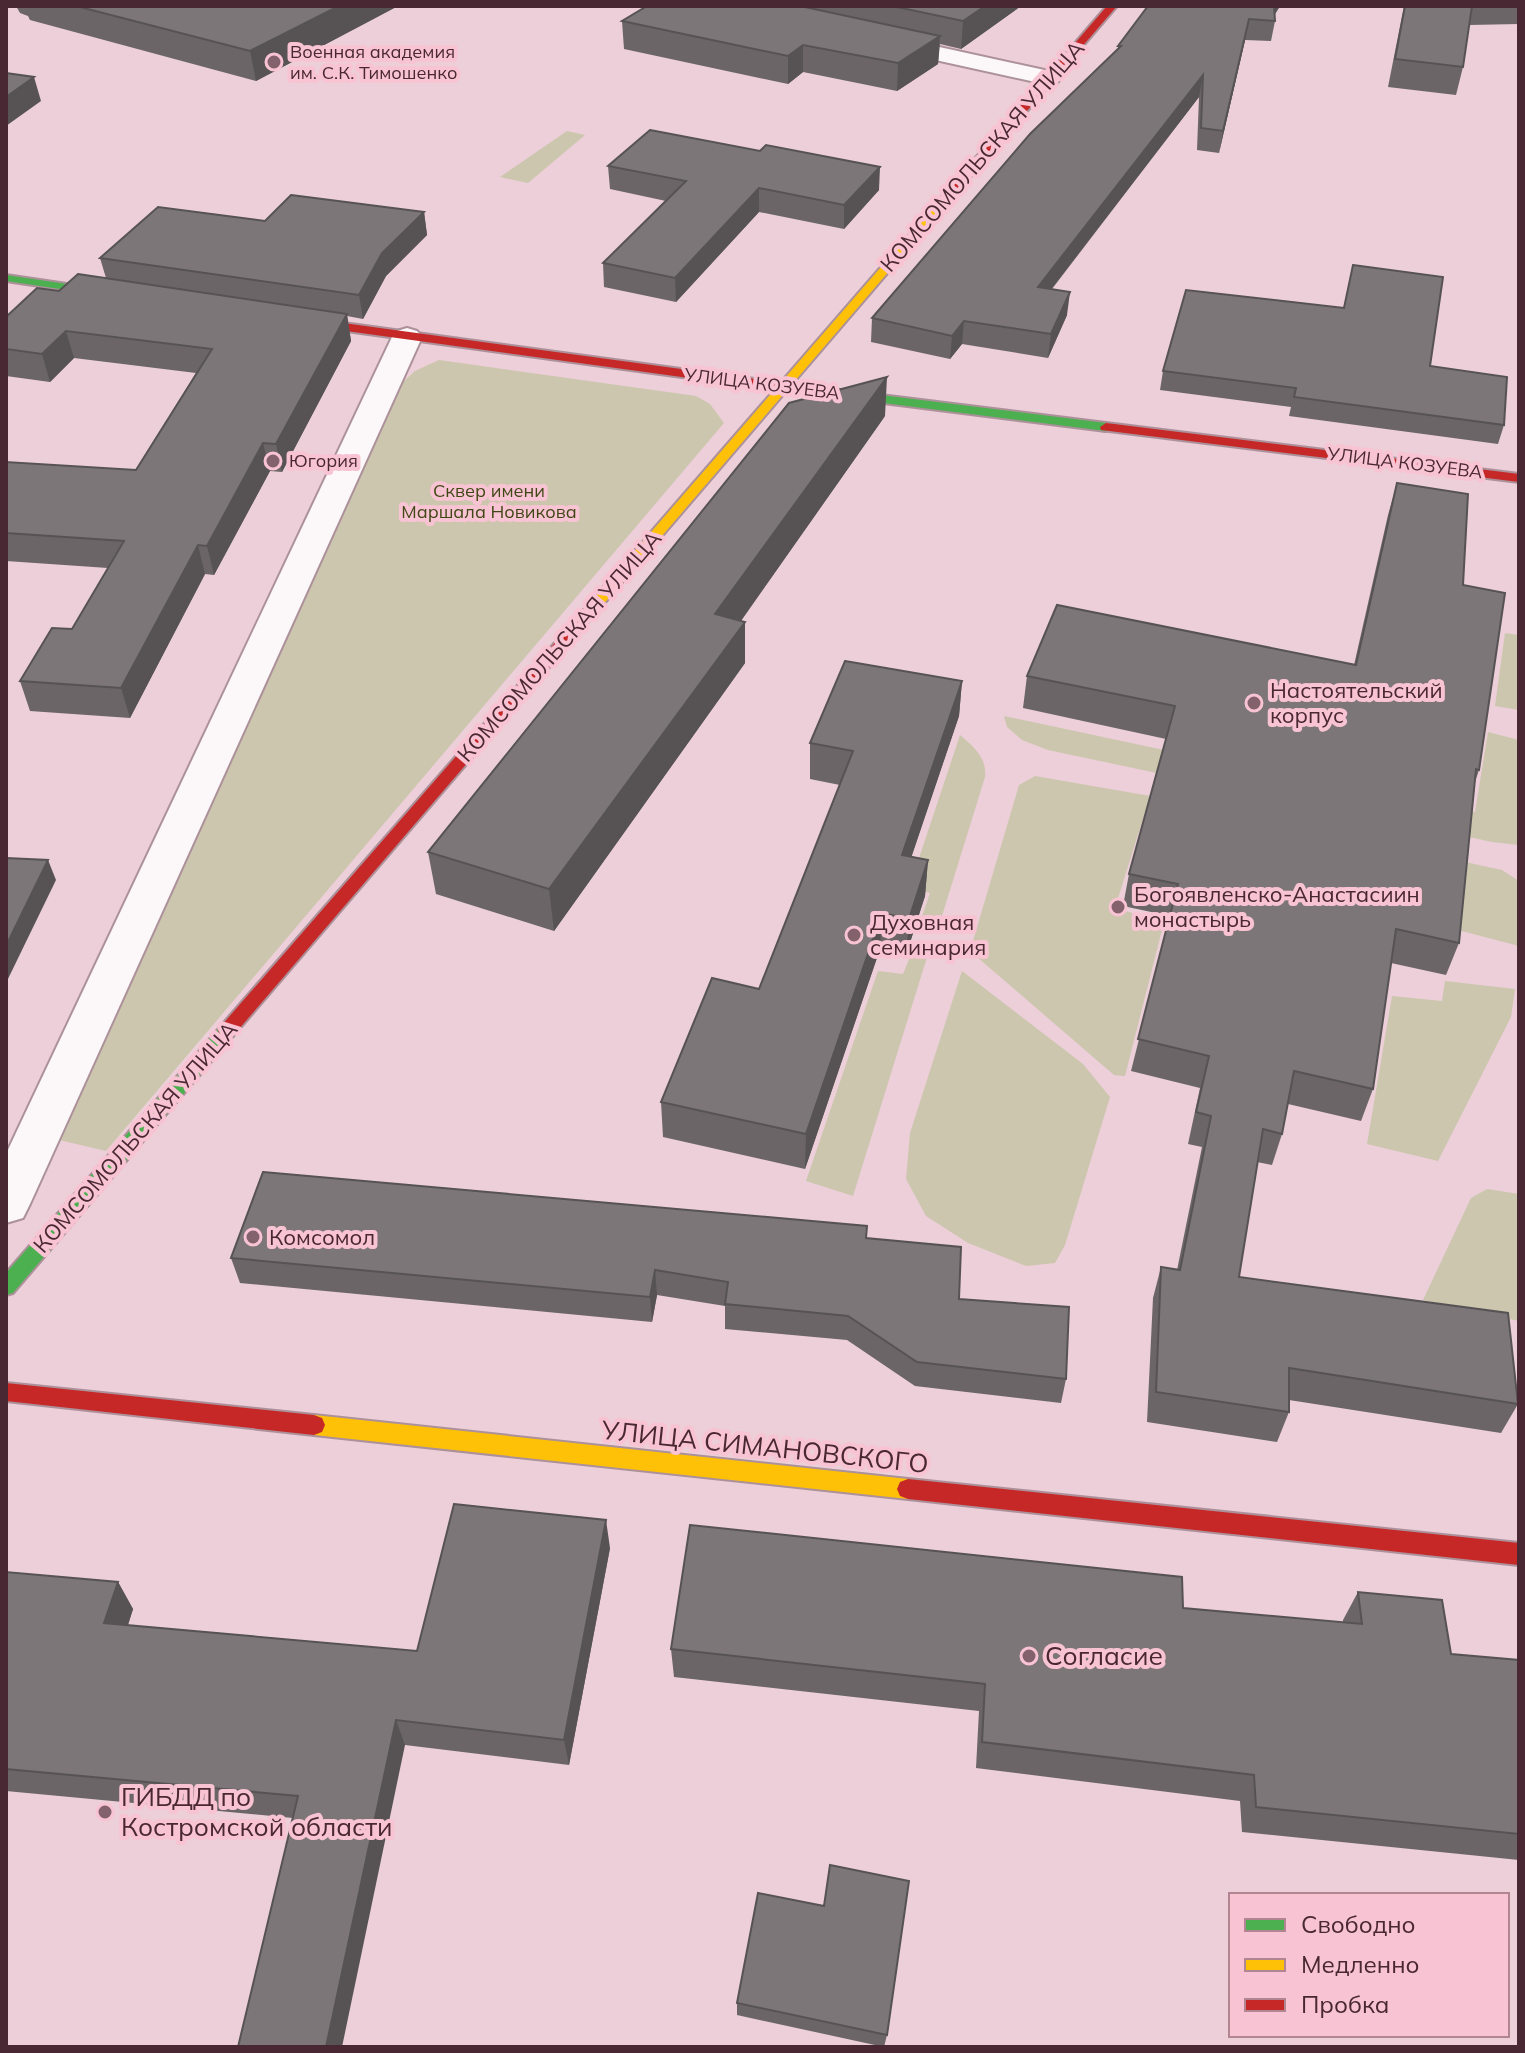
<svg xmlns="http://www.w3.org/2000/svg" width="1525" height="2053" font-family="Mulish,sans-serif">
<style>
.green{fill:#ccc6ae}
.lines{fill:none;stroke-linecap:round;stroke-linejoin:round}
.street-casing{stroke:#ac919a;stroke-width:4}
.fast-casing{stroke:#ac919a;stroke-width:4}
.slow-casing{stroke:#ac919a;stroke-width:4}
.jam-casing{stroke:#ac919a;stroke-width:4}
.street{fill:#fcf8f9;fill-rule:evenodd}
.fast{fill:#4caf50;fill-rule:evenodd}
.slow{fill:#ffc107;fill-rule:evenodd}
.jam{fill:#c62828;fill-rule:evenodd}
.wall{fill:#6b6568}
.shaded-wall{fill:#575355}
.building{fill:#7c7679;stroke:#575355;stroke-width:2}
.poi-dot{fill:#83626d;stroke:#f8c3d3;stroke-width:3}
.labels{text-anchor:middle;stroke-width:8;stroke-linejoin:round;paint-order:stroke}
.far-poi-label{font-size:18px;fill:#4a2833;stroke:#f8c3d3;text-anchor:start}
.far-street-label{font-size:18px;fill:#4a2833;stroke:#f8c3d3}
.far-park-label{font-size:18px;fill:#3f4814;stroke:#f8c3d3}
.street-label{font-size:22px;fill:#4a2833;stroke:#f8c3d3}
.poi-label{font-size:22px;fill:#4a2833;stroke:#f8c3d3;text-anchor:start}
.near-street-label{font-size:26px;fill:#4a2833;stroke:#f8c3d3}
.near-poi-label{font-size:26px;fill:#4a2833;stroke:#f8c3d3;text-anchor:start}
</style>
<rect width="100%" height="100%" fill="#eccfd8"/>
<g class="green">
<polygon points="567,131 585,135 528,183 500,177"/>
<polygon points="439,360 696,396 710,404 724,423 106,1151 55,1139 403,382 415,371"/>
<polygon points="1505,633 1519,635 1519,710 1495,706"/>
<polygon points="1004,716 1211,760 1204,783 1048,750 1022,740 1007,727"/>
<polygon points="1488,732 1519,740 1519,845 1492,842 1249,789 1257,763 1475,812"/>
<path d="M960 735C974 747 987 758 985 777L937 932 918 928 930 893 909 888Z"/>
<polygon points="1035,776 1208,806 1502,870 1519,881 1519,946 1454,929 1237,831 1145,812 1115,908 1164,922 1125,1076 1114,1075 970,951 1019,785"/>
<polygon points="912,952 928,954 853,1196 806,1181 878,971 903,974"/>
<polygon points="962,971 1083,1064 1110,1097 1065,1245 1055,1263 1026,1266 968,1243 926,1216 906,1179 910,1133"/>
<polygon points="1445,981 1515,989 1511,1017 1438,1161 1367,1144 1392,996 1442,1001"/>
<polygon points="1487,1189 1519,1194 1519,1321 1423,1300 1471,1198"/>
</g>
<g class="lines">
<g class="street-casing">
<g id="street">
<polygon points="880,34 1049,71 1057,73 1061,78 1057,83 1049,85 872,46 868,41 872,36"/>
<polygon points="407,328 417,331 422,337 30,1204 23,1218 6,1223 6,1154 392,337 397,331"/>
</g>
</g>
<g class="fast-casing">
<g id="fast">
<polygon points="6,275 121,292 127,295 121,298 6,281"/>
<polygon points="784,383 1106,423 1112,427 1106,431 780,390 778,387"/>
<polygon points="227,1024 236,1031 233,1036 13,1293 6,1295 6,1273 221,1026"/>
</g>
</g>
<g class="slow-casing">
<g id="slow">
<polygon points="947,191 956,193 583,628 573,628 573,622"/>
<polygon points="314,1415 908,1479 916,1482 919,1489 916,1496 908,1499 314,1435 306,1432 303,1425 306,1418"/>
</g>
</g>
<g class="jam-casing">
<g id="jam">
<polygon points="1107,6 1117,6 955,195 947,195 947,191"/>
<polygon points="292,316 784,383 790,387 784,391 288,323 286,320"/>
<polygon points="1106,423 1519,474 1519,482 1101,430 1100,427"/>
<polygon points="578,621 585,625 583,628 233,1036 221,1036 218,1031 221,1026 573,622"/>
<polygon points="6,1383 314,1415 322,1418 325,1425 322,1432 314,1435 6,1401"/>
<polygon points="908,1479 1519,1543 1519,1565 908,1499 900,1496 897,1489 900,1482"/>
</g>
</g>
<use href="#street" class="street"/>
<use href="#fast" class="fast"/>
<use href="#slow" class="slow"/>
<use href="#jam" class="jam"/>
</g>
<g class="wall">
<polygon points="16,6 398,6 256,81 30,20 28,16 20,13"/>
<polygon points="647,6 1021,6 961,49 940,44 938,64 897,91 803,72 788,84 624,49 622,21"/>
<polygon points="1280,6 1275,14 1275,21 1271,41 1245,40 1219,153 1197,150 1199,97 1052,289 1067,315 1048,358 962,344 950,359 871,342 872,318 1118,49 1118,46"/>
<polygon points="1404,6 1519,6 1519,24 1469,25 1463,67 1456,95 1388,87"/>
<polygon points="608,166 879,190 844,229 759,212 676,302 604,287 603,263 666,201 610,189"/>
<polygon points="424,212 427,235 386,276 363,319 347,316 351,341 282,472 270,471 214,575 205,574 130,718 30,711 20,681 72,629 108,568 6,561 6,462 136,470 196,373 74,358 50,382 6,376 6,317 59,291 106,278 100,258 265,221"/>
<polygon points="1430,366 1504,425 1498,444 1289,416 1291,407 1160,390 1163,371"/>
<polygon points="885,416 741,621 745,663 554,931 436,894 428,852"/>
<polygon points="1397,483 1463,585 1479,770 1475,782 1459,943 1446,975 1391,963 1373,1089 1361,1121 1288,1104 1282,1134 1272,1165 1257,1162 1239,1277 1518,1404 1501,1433 1289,1400 1289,1412 1277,1442 1147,1422 1153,1298 1161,1267 1177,1270 1202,1147 1188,1144 1200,1088 1131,1071 1170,916 1123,906 1129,874 1166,739 1023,708 1027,676 1354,665 1388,515"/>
<polygon points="962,681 959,716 911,857 928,860 925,896 906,955 880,949 805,1169 663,1137 661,1102 759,989 840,785 810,779 810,743"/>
<polygon points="866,1238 959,1299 1066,1379 1061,1403 915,1386 847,1340 725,1329 725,1306 657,1295 652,1322 240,1283 231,1258"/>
<polygon points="610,1548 569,1765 405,1745 293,1818 6,1791 6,1572 118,1582 133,1609 128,1625 417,1651"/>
<polygon points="1358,1592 1451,1654 1519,1660 1519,1860 1242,1832 1240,1801 976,1768 979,1711 674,1677 671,1649 1183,1608 1343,1623 1343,1620"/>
<polygon points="824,1906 887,2035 884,2047 737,2015 737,2003"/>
</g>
<g class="shaded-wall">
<polygon points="339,6 398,6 256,81 250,51"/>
<polygon points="985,6 1021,6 961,49 963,21"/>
<polygon points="1273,6 1280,6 1270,22"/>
<polygon points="1249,19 1245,40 1219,153 1223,131"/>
<polygon points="940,36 938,64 897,91 898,63"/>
<polygon points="803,45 803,72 788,84 788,56"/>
<polygon points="1203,75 1199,97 1035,310 1038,287"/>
<polygon points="34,77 41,101 6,126 6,97"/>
<polygon points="880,167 879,190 844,229 844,205"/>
<polygon points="759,188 759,212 676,302 675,278"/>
<polygon points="424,212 427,235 386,276 363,319 359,295 382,253"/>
<polygon points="1070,292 1067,315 1048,358 1051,334"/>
<polygon points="347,314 351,341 282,472 276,444"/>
<polygon points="964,321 962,344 950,359 952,336"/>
<polygon points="66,331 74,358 50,382 42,354"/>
<polygon points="887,377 885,416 716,656 715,614"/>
<polygon points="263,443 270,471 214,575 207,546"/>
<polygon points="198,545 205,574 130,718 121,688"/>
<polygon points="745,622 745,663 554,931 549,889"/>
<polygon points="962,681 959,716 900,891 902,855"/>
<polygon points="48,860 56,880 6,983 6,946"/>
<polygon points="928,860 925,896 906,955 909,919"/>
<polygon points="882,913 880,949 805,1169 806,1134"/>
<polygon points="655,1270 657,1295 652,1322 650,1297"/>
<polygon points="606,1520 610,1548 569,1765 564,1740"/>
<polygon points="118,1582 133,1609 120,1649 104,1623"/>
<polygon points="396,1720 405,1745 342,2047 326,2047"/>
</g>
<g class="building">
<polygon points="76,6 339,6 250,51"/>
<polygon points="647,6 800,6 940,36 898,63 803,45 788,56 622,21"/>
<polygon points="892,6 985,6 963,21"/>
<polygon points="1148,6 1274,6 1275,21 1249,19 1223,131 1201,128 1203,75 1038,287 1070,292 1051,334 964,321 952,336 872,318 1030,134 1121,46 1118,46"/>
<polygon points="1405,6 1472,6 1463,67 1395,59"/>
<polygon points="6,73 34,77 6,97"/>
<polygon points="650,130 760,151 766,145 880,167 844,205 759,188 675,278 603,263 686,181 608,166"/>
<polygon points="291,195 424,212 382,253 359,295 100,258 158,207 265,221"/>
<polygon points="1353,265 1443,277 1430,366 1507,377 1504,425 1294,397 1296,388 1163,371 1186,290 1344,308"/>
<polygon points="78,274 347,314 276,444 263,443 207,546 198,545 121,688 20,681 52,628 72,629 124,541 6,533 6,462 136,470 212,349 66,331 42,354 6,349 6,317 37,288 59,291"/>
<polygon points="887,377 715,614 745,622 549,889 428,852 789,403"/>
<polygon points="1397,483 1468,494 1463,585 1505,593 1479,770 1476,769 1459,943 1396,929 1373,1089 1294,1071 1282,1134 1263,1129 1239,1277 1508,1313 1518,1404 1289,1368 1289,1412 1156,1392 1161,1267 1180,1270 1211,1116 1196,1112 1209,1056 1138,1039 1178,884 1129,874 1175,706 1027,676 1057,605 1356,665"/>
<polygon points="845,661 962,681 902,855 928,860 909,919 882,913 806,1134 661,1102 712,978 759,989 853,751 810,743"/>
<polygon points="6,858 48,860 6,946"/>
<polygon points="263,1172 867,1226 866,1238 961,1247 959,1299 1069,1307 1066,1379 917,1362 848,1316 725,1304 728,1282 655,1270 650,1297 231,1258"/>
<polygon points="454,1504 606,1520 564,1740 396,1720 326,2047 238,2047 298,1796 6,1769 6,1572 118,1582 104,1623 417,1651"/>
<polygon points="690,1525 1182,1577 1183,1608 1362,1624 1358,1592 1442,1600 1451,1654 1519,1660 1519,1834 1256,1807 1254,1775 982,1742 985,1684 671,1649"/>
<polygon points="830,1865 909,1881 887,2035 737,2003 758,1893 824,1906"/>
</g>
<g class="poi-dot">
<circle cx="274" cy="62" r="8"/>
<circle cx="273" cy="461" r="8"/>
<circle cx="1254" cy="703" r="8"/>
<circle cx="1118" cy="907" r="8"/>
<circle cx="854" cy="935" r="8"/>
<circle cx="253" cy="1237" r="8"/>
<circle cx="1029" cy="1656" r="8"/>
<circle cx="105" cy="1812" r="8"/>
</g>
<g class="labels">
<g class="far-poi-label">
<text x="290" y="58">Военная академия<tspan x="290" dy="21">им. С.К. Тимошенко</tspan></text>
<text x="289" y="467">Югория</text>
</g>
<g class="far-street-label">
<text transform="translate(762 384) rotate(7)" y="6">УЛИЦА КОЗУЕВА</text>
<text transform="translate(1405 463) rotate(7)" y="6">УЛИЦА КОЗУЕВА</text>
</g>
<g class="far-park-label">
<text x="489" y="497">Сквер имени<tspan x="489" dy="21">Маршала Новикова</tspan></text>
</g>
<g class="street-label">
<text transform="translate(982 156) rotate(-49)" y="8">КОМСОМОЛЬСКАЯ УЛИЦА</text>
<text transform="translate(559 646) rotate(-49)" y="8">КОМСОМОЛЬСКАЯ УЛИЦА</text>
<text transform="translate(135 1137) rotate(-49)" y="8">КОМСОМОЛЬСКАЯ УЛИЦА</text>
</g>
<g class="poi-label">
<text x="1270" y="698">Настоятельский<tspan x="1270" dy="25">корпус</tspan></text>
<text x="1134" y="902">Богоявленско-Анастасиин<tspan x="1134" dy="25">монастырь</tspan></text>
<text x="870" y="930">Духовная<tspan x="870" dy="25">семинария</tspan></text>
<text x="269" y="1245">Комсомол</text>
</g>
<g class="near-street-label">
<text transform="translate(765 1447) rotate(6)" y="9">УЛИЦА СИМАНОВСКОГО</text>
</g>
<g class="near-poi-label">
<text x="1045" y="1665">Согласие</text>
<text x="121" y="1806">ГИБДД по<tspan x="121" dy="30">Костромской области</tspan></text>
</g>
</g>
<rect width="1525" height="2053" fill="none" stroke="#4a2833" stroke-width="16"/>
<rect x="1229" y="1893" width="280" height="144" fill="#f8c3d3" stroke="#b28593" stroke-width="2"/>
<rect x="1245" y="1919" width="40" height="12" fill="#4caf50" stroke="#b28593" stroke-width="2"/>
<text x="1301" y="1933" font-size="24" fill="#4a2833">Свободно</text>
<rect x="1245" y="1959" width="40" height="12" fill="#ffc107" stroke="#b28593" stroke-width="2"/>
<text x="1301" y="1973" font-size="24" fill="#4a2833">Медленно</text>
<rect x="1245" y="1999" width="40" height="12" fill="#c62828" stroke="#b28593" stroke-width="2"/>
<text x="1301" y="2013" font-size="24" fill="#4a2833">Пробка</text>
</svg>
